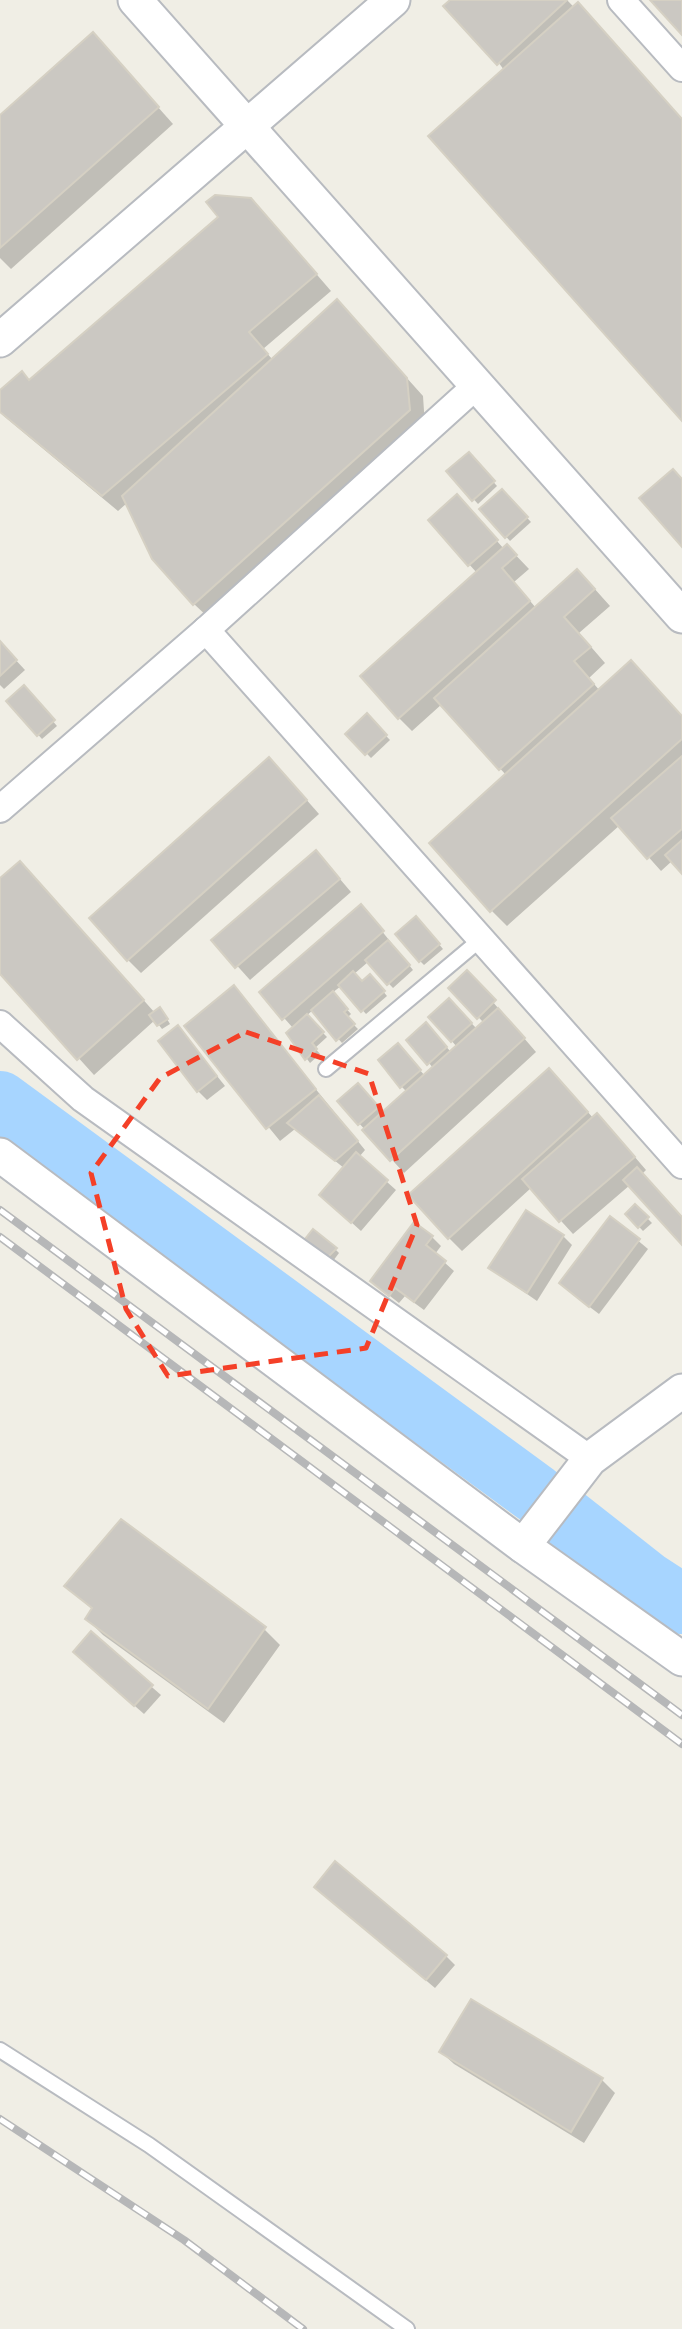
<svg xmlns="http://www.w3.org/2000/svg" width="682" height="2329" font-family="Jost,sans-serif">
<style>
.shadow{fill:#0003}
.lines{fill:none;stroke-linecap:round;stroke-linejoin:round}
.river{stroke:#a7d5ff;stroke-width:60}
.building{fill:#cbc8c2;stroke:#d5d0c3;stroke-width:2}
.service-casing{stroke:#b8bbc0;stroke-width:18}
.minor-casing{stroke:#b8bbc0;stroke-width:30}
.tertiary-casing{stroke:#b8bbc0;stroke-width:37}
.service{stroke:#fff;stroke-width:14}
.minor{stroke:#fff;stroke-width:26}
.tertiary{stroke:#fff;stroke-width:33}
.rail-casing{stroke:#b6b7b8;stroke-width:8}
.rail{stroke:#fff;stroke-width:5;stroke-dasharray:16;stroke-linecap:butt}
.marked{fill:none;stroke:#f44028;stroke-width:5;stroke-dasharray:14 9;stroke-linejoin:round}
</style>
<rect width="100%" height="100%" fill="#f0eee5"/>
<g class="shadow">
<polygon points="452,0 567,0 682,119 682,418 504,70"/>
<polygon points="108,51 173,124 11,269 0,258 0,118"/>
<polygon points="267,217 331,291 263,349 273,360 353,318 423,396 425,426 210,619 194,604 127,503 118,511 5,417 0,412 0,392 30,382"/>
<polygon points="468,454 497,486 478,504 449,472"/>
<polygon points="502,491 531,522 510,541 482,510"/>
<polygon points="466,506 504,549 507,546 529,569 514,582 536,608 593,587 610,606 579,633 605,663 589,678 600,691 682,717 682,871 672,861 661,871 620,825 507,926 492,911 506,775 442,704 412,731 399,718 477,573 430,521"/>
<polygon points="0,643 25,670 4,689 0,685"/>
<polygon points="24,688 57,726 42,739 8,701"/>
<polygon points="367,716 390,740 371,758 348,734"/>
<polygon points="282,772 319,814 141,973 128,960"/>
<polygon points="328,865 351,892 250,980 214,940"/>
<polygon points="36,879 155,1013 164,1014 170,1024 162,1029 155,1020 94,1075 0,971 0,881"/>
<polygon points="369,915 413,970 393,988 368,962 354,974 362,983 370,976 387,996 366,1014 341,986 332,993 351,1014 347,1018 358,1029 342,1043 313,1010 306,1016 327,1037 315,1048 320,1054 310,1063 288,1033 293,1028 261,992"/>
<polygon points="420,922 443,949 424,965 420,961"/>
<polygon points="467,972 536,1052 404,1173 339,1101 358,1085 383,1114 407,1092 401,1086 402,1049 425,1076 433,1068 429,1063 426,1025 451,1052 457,1047 431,1017 449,1000 477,1029 484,1023 450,988"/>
<polygon points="234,988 365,1150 359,1157 396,1190 361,1231 330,1203 344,1168 295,1129 280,1141 186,1026"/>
<polygon points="186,1037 225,1086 207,1100 198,1091"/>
<polygon points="562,1083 594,1119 610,1128 646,1170 642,1174 682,1218 682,1243 630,1185 573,1234 531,1188 462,1251 449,1238"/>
<polygon points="635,1206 652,1223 643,1231 627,1214"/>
<polygon points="611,1218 648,1249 599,1314 570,1292"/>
<polygon points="563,1236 572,1245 537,1301 490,1268"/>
<polygon points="432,1237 441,1246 435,1254 454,1271 424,1310 405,1296 399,1303 381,1289"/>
<polygon points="307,1239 335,1249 339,1253 333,1261"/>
<polygon points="66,1586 264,1629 280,1645 224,1723 103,1635 87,1619 93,1610"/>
<polygon points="91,1634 161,1695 144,1714 84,1661"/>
<polygon points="325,1895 446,1956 455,1965 435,1988"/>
<polygon points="441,2052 602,2080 615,2093 584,2143 454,2064"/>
</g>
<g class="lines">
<polyline class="river" points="0,1101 536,1494 648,1582 682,1604"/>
</g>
<g class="building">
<polygon points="450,0 567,0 497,65 443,6"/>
<polygon points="650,0 682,0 682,35"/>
<polygon points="578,2 682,119 682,421 428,136"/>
<polygon points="93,32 159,107 0,248 0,115"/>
<polygon points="215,195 251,198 317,274 249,332 268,354 102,496 0,412 0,390 22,371 29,380 218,217 206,202"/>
<polygon points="337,299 407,378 410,410 193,605 152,559 122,496"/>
<polygon points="469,452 495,481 472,501 446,471"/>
<polygon points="673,469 682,479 682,547 639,498"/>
<polygon points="502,489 528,517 505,538 479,509"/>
<polygon points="457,494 498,540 468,566 428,520"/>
<polygon points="507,544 517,555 502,568 530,601 398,719 360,676"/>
<polygon points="577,569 595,589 564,617 591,647 574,661 594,684 499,770 434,698"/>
<polygon points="0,641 17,660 0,676"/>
<polygon points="631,660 682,716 682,739 490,912 429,843"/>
<polygon points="24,685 55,720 37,736 6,701"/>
<polygon points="367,713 387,735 365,755 345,734"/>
<polygon points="682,756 682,829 647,859 611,818"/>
<polygon points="269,757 307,800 127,961 89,918"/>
<polygon points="682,840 682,874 665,855"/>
<polygon points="316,850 340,879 235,968 211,940"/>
<polygon points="20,861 144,1000 77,1060 0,974 0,878"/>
<polygon points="361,904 384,931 282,1020 259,992"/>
<polygon points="416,916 440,944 419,962 395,934"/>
<polygon points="388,940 410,965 387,985 365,960"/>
<polygon points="467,970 496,1000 477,1019 448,988"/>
<polygon points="353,971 362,981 370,974 385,991 361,1012 338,985"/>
<polygon points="234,985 316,1089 266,1129 184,1026"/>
<polygon points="333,991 348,1009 344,1012 355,1024 336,1041 311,1010"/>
<polygon points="449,998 472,1023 451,1042 428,1017"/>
<polygon points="160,1007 168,1019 157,1026 149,1015"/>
<polygon points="498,1008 525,1038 390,1161 362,1130"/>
<polygon points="307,1014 324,1032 312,1043 317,1049 305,1060 286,1033"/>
<polygon points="426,1022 447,1047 427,1065 406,1040"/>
<polygon points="178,1025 217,1076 197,1092 158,1041"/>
<polygon points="398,1043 421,1070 400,1088 378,1060"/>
<polygon points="549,1068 588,1112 448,1239 408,1195"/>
<polygon points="358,1083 379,1107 358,1125 337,1101"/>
<polygon points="319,1095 358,1141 335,1161 287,1123"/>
<polygon points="597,1113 635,1157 559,1222 522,1179"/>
<polygon points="356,1152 388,1180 351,1223 319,1195"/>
<polygon points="637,1167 682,1217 682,1245 623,1180"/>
<polygon points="635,1204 649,1217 638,1228 625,1214"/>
<polygon points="526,1210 564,1235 527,1293 488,1268"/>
<polygon points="610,1216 640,1239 589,1307 559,1283"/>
<polygon points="414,1222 433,1236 426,1245 446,1261 414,1302 395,1288 389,1296 370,1281"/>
<polygon points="313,1229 337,1248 327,1258 305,1239"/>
<polygon points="121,1519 266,1627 208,1709 85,1619 92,1608 64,1586"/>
<polygon points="91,1631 153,1685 134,1706 73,1652"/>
<polygon points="335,1861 447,1955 426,1980 314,1887"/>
<polygon points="471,1999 603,2078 571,2132 439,2052"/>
</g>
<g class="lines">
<g class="service-casing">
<g id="service">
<polyline points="326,1069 481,939"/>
<polyline points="0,2050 149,2145 407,2329"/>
</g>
</g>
<g class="minor-casing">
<g id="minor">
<polyline points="621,0 682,68"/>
<polyline points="206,630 682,1165"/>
<polyline points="0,809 206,630 477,385"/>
<polyline points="0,1024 83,1099 590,1459"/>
</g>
</g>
<g class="tertiary-casing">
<g id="tertiary">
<polyline points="135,0 682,616"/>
<polyline points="0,340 393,0"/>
<polyline points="0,1155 523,1546 682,1659"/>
<polyline points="523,1546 590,1459 682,1391"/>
</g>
</g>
<use href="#service" class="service"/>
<use href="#minor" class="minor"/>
<use href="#tertiary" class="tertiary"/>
<g class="rail-casing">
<g id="rail">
<polyline points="0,1210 682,1715"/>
<polyline points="0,1237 682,1744"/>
<polyline points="0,2119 184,2240 303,2329"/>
</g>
</g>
<use href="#rail" class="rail"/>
</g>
<path class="marked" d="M246 1032 369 1074 417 1225 366 1348 168 1376 126 1309 91 1173 160 1078Z"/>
</svg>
